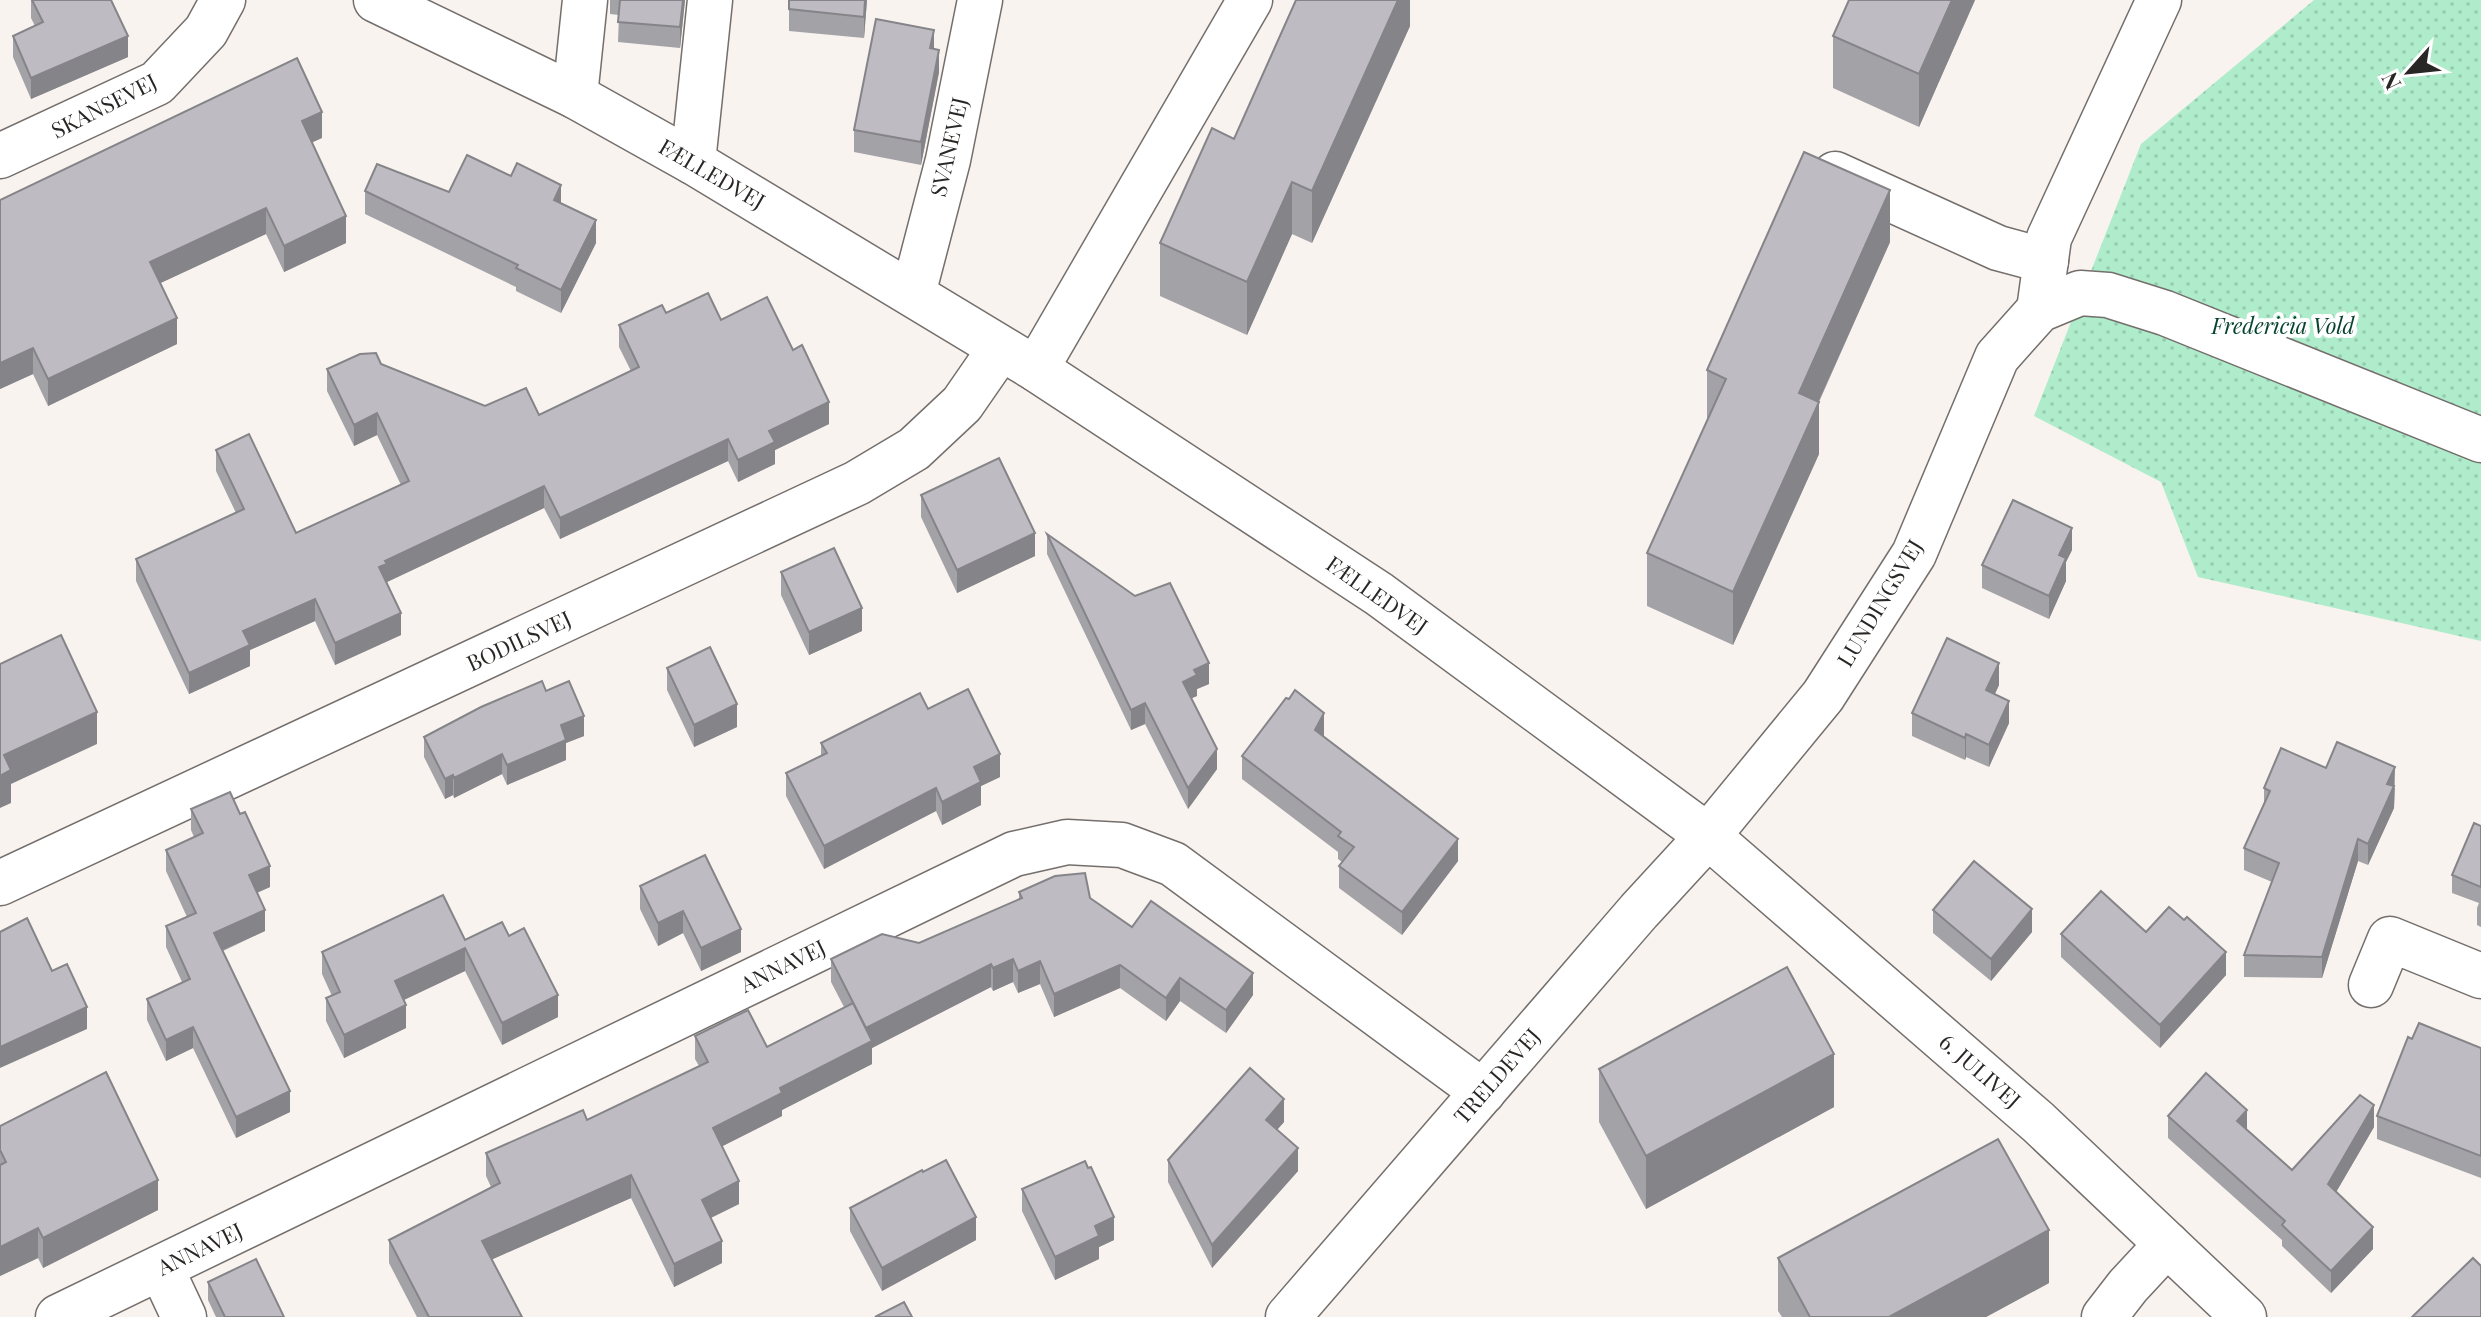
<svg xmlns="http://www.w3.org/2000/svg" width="2481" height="1317" font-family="'Playfair Display',serif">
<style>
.park{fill:url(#park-dots)}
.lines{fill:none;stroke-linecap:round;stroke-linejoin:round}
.minor-casing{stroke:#746f6c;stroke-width:47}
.tertiary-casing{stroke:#746f6c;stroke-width:47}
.minor{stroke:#fff;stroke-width:44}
.tertiary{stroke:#fff;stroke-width:44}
.wall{fill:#a3a2a7}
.shaded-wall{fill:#858488}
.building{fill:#bebcc2;stroke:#858488;stroke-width:2}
.labels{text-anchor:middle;stroke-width:8;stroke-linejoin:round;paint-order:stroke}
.street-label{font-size:22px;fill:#292725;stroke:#fff}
.park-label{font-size:22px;font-style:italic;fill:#06442d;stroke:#fff}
</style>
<defs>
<pattern id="park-dots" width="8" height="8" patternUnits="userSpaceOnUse" patternTransform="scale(2)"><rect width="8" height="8" fill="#aeeccb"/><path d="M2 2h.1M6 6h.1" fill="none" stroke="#96caae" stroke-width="1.8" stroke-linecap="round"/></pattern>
</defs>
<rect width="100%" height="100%" fill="#f9f3ef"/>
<polygon class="park" points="2314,0 2481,0 2481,641 2198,577 2161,482 2034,416 2141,144"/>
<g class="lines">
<g class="minor-casing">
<g id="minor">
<polyline points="575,96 585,0"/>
<polyline points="0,156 157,83 206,31 223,0"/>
<polyline points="693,162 710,0"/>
<polyline points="1835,174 1998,248 2046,261"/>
<polyline points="913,294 948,160 980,0"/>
<polyline points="2039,310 2049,238 2159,0"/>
<polyline points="1036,369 1250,0"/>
<polyline points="0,883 857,483 914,449 962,404 1000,349"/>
<polyline points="2371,985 2390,939 2481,976"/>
<polyline points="161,1268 184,1317"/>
<polyline points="58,1317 1014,854 1067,842 1122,845 1173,864 1483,1092"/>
<polyline points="2104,1317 2128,1286 2167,1244"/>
</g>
</g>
<g class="tertiary-casing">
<g id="tertiary">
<polyline points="376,0 575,96 693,162 1036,369 1379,594 1708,836 2038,1122 2244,1317"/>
<polyline points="1288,1317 1639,911 1708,836 1823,696 1914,554 1997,357 2039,310 2080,293 2108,295 2165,313 2481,440"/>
</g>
</g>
<use href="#minor" class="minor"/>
<use href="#tertiary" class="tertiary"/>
</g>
<g class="wall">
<polygon points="31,0 111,0 128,57 31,99 13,57 13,36 35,26 31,18"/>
<polygon points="610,0 685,0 680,48 618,42 619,15 610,14"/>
<polygon points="867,0 864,38 789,31 789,9"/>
<polygon points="1410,0 1410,26 1312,243 1292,234 1247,335 1160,296 1160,243 1234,139"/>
<polygon points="1975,0 1919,127 1833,88 1833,36"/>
<polygon points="934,49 939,72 921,165 854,152 854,130"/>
<polygon points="322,138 312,142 346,243 284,272 266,234 160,283 177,344 48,406 33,374 0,389 0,200"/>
<polygon points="365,191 449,192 561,204 596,243 561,313 516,291 516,287 365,214"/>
<polygon points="1890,242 1819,402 1819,454 1733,645 1647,606 1647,553 1707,421 1707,370"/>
<polygon points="666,313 721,320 829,424 775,450 775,464 738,482 728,461 560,539 544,508 387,582 401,635 335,665 315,621 250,650 250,666 189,694 136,581 136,559 236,513 216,471 216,450 296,533 401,485 377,435 354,446 327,391 327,369 381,364 485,406 539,415 631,371 619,347 619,325"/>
<polygon points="921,495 1035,556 957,593 921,517"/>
<polygon points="1047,534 1209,684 1197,689 1197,696 1191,698 1217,769 1188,809 1145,724 1131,730 1047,554"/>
<polygon points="2072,550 2066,562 2066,581 2049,619 1982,588 1982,565"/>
<polygon points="781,572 862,631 809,655 781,595"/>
<polygon points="667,668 737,727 694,747 667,690"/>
<polygon points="1999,685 1995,694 2009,723 1989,767 1966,757 1965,760 1912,736 1912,713"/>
<polygon points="546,691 584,736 566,743 566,760 507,785 502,774 454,798 453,795 445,799 424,757 424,737"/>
<polygon points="928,709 1000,777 981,786 981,805 942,825 936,811 824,869 786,796 786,773 821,756 821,743"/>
<polygon points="1324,736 1323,737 1458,861 1402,935 1339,888 1339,866 1342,862 1338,859 1338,852 1242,779 1242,756"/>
<polygon points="2326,768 2395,788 2394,808 2368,865 2358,861 2322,978 2244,977 2244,955 2272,882 2244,870 2244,848 2264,806 2264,788"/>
<polygon points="191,809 270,887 257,893 265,931 223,951 290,1112 236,1138 193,1048 166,1061 147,1020 147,999 182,982 166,947 166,926 187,917 166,871 166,850 194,837 191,830"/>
<polygon points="2481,826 2481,927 2477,925 2477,908 2479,903 2452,893 2452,875"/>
<polygon points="705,855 741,952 701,971 683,933 658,946 640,909 640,886"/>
<polygon points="1019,892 1090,898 1132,927 1253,995 1226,1033 1180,1001 1166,1021 1120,988 1054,1017 1040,984 1018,993 1013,982 993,991 991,987 872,1048 872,1064 782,1110 782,1116 722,1146 739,1204 711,1218 722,1263 674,1287 631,1198 492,1259 522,1317 417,1317 389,1263 389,1240 491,1187 486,1176 486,1153 587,1120 699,1066 695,1059 695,1036 767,1047 844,1007 831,982 831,959 919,943 1019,899"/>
<polygon points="1933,910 2032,932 1991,981 1933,933"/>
<polygon points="2146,932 2226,975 2160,1048 2061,957 2061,934"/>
<polygon points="509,936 558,1017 502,1045 465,971 404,1000 406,1028 344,1058 326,1021 326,998 332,996 322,974 322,952"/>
<polygon points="2412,1039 2481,1048 2481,1178 2377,1139 2377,1116"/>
<polygon points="1599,1069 1834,1107 1646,1209 1599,1122"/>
<polygon points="2168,1116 2247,1130 2292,1170 2374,1127 2336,1192 2373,1249 2331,1293 2282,1246 2282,1240 2168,1138"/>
<polygon points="1284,1122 1277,1130 1298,1171 1212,1268 1168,1182 1168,1160"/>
<polygon points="0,1126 158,1210 43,1268 38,1258 0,1276"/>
<polygon points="1022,1189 1114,1240 1099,1247 1099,1259 1055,1280 1022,1211"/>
<polygon points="850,1208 976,1240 882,1291 850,1231"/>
<polygon points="1778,1258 2049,1283 1986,1317 1782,1317 1778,1311"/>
<polygon points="208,1282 284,1317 216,1317 208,1300"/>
</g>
<g class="shaded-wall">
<polygon points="683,0 685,0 680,48 680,27"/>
<polygon points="865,0 867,0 864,38 864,17"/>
<polygon points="1398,0 1410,0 1410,26 1312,243 1312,191"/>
<polygon points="1952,0 1975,0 1919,127 1919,74"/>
<polygon points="934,30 934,53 930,48"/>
<polygon points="128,36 128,57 31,99 31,78"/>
<polygon points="939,50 939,72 921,165 921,142"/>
<polygon points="322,112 322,138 302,147 302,121"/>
<polygon points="1292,182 1292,234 1247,335 1247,282"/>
<polygon points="561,185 561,208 554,200"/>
<polygon points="1890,190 1890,242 1799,445 1799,393"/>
<polygon points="266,208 266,234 150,288 150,262"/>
<polygon points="346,216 346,243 284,272 284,246"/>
<polygon points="596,220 596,243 561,313 561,290"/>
<polygon points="177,318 177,344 48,406 48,379"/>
<polygon points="33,348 33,374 0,389 0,363"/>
<polygon points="829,402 829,424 775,450 775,464 738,482 738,460 769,431"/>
<polygon points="1819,402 1819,454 1733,645 1733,592"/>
<polygon points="377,413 377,435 354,446 354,425"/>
<polygon points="728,439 728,461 560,539 560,518"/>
<polygon points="544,486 544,508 387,582 379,567 385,561"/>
<polygon points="2072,528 2072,550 2066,562 2066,581 2049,619 2049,596 2059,555"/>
<polygon points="1035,533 1035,556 957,593 957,570"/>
<polygon points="315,599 315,621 250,650 250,666 189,694 189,673 243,631"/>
<polygon points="862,608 862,631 809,655 809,632"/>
<polygon points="401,613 401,635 335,665 335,643"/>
<polygon points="1209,663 1209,684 1197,689 1197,696 1183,702 1183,682 1194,670"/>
<polygon points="1999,663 1999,685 1986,712 1986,690"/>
<polygon points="2009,701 2009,723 1989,767 1989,745"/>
<polygon points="1145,703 1145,724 1131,730 1131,710"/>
<polygon points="737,704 737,727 694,747 694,725"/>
<polygon points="97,712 97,744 11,784 11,803 0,808 0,776 4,755"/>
<polygon points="1324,713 1324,736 1315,753 1315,730"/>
<polygon points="584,716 584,736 566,743 566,760 507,785 507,765 561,725"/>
<polygon points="1966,734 1966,757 1965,760 1965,738"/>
<polygon points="1217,749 1217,769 1188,809 1188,788"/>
<polygon points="502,754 502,774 454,798 454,778"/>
<polygon points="1000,754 1000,777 981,786 981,805 942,825 942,802 974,767"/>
<polygon points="2395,767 2394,808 2368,865 2368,844 2387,784"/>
<polygon points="453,775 453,795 445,799 445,779"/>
<polygon points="936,788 936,811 824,869 824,846"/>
<polygon points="1458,839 1458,861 1402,935 1402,912"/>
<polygon points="2358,839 2358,861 2322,978 2322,957"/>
<polygon points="270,866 270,887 249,896 249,875"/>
<polygon points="2032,909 2032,932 1991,981 1991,959"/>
<polygon points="265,910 265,931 214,954 214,933"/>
<polygon points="683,911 683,933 658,946 658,923"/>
<polygon points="741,929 741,952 701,971 701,948"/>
<polygon points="465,948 465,971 395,1004 395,981"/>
<polygon points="2226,952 2226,975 2160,1048 2160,1025"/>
<polygon points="1013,959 1013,982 993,991 993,968"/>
<polygon points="1040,961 1040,984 1018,993 1018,971"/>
<polygon points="991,964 991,987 872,1048 872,1064 782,1110 782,1116 713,1151 713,1128 780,1088 866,1028"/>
<polygon points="1120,965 1120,988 1054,1017 1054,994"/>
<polygon points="1253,973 1253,995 1226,1033 1226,1010"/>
<polygon points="1180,978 1180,1001 1166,1021 1166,998"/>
<polygon points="558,995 558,1017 502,1045 502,1023"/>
<polygon points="406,1005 406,1028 344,1058 344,1035"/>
<polygon points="87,1007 87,1029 0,1068 0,1047"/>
<polygon points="193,1027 193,1048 166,1061 166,1040"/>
<polygon points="1834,1054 1834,1107 1646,1209 1646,1156"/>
<polygon points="290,1091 290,1112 236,1138 236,1117"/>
<polygon points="1284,1099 1284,1122 1266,1142 1266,1120"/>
<polygon points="2374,1105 2374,1127 2328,1206 2328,1184"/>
<polygon points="2247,1110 2247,1131 2237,1121"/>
<polygon points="1298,1148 1298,1171 1212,1268 1212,1245"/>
<polygon points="631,1175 631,1198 482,1264 482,1241"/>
<polygon points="158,1180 158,1210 43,1268 43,1238"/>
<polygon points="739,1181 739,1204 702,1222 702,1200"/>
<polygon points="976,1217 976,1240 882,1291 882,1268"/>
<polygon points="1114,1217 1114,1240 1099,1247 1099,1259 1055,1280 1055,1257 1095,1226"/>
<polygon points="2373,1227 2373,1249 2331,1293 2331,1271"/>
<polygon points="38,1228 38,1258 0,1276 0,1247"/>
<polygon points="2049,1230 2049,1283 1986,1317 1889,1317"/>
<polygon points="722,1241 722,1263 674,1287 674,1264"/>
</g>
<g class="building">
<polygon points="32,0 111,0 128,36 31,78 13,36 43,22"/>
<polygon points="620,0 683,0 680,27 618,22"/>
<polygon points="789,0 865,0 864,17 789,9"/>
<polygon points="1296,0 1398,0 1312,191 1292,182 1247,282 1160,243 1212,128 1234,139"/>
<polygon points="1849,0 1952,0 1919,74 1833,36"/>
<polygon points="876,19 934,30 930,48 939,50 921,142 854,130"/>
<polygon points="297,58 322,112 302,121 346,216 284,246 266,208 150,262 177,318 48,379 33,348 0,363 0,200"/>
<polygon points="1804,152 1890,190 1799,393 1819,402 1733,592 1647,553 1726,379 1707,370"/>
<polygon points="467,155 511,176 517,163 561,185 554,200 596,220 561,290 516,268 518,265 365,191 377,164 449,192"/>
<polygon points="708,293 721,320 767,297 793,350 802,345 829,402 769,431 775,442 738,460 728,439 560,518 544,486 385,561 387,564 379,567 401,613 335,643 315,599 243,631 250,645 189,673 136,559 244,509 216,450 249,434 296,533 409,481 377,413 354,425 327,369 360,354 376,353 381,364 485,406 526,388 539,415 639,367 619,325 662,305 666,313"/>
<polygon points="999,458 1035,533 957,570 921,495"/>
<polygon points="2013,500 2072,528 2059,555 2066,558 2049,596 1982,565"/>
<polygon points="1047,534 1135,596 1170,583 1209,663 1194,670 1197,675 1183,682 1217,749 1188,788 1145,703 1131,710"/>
<polygon points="834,548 862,608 809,632 781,572"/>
<polygon points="61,635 97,712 4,755 11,770 0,776 0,664"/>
<polygon points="1947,638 1999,663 1986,690 2009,701 1989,745 1966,734 1965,738 1912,713"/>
<polygon points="710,647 737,704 694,725 667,668"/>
<polygon points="542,681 546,691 569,681 584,716 561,725 566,740 507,765 502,754 454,778 453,775 445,779 424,737 481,707"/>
<polygon points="968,689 1000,754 974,767 981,782 942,802 936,788 824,846 786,773 827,753 821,743 920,693 928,709"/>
<polygon points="1295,690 1324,713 1315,730 1458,839 1402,912 1339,866 1354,847 1338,836 1341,832 1242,756 1286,698 1289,699"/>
<polygon points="2337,742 2395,767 2387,784 2394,786 2368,844 2358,839 2322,957 2244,955 2279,863 2244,848 2270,791 2264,788 2281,748 2326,768"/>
<polygon points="230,792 240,814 245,812 270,866 249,875 265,910 214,933 290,1091 236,1117 193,1027 166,1040 147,999 190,979 166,926 196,913 166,850 203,833 191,809"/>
<polygon points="2474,823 2481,826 2481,887 2452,875"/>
<polygon points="705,855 741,929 701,948 683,911 658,923 640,886"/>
<polygon points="1974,861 2032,909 1991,959 1933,910"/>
<polygon points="1085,873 1090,898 1132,927 1151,901 1253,973 1226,1010 1180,978 1166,998 1120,965 1054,994 1040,961 1018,971 1013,959 993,968 991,964 866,1028 831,959 882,934 919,943 1022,898 1019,892 1055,876"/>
<polygon points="2101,891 2146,932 2169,907 2184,920 2187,917 2226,952 2160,1025 2061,934"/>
<polygon points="443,895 465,940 502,922 509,936 524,928 558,995 502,1023 465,948 395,981 406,1005 344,1035 326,998 340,992 322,952"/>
<polygon points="27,918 52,971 67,964 87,1007 0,1047 0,932"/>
<polygon points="1787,967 1834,1054 1646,1156 1599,1069"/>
<polygon points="853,1003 872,1041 780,1088 782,1093 713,1128 739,1181 702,1200 722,1241 674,1264 631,1175 482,1241 522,1317 429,1317 389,1240 500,1183 486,1153 583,1110 587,1120 708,1062 695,1036 748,1010 767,1047"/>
<polygon points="2419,1023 2481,1048 2481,1156 2377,1116 2408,1037 2412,1039"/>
<polygon points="1250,1068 1284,1099 1266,1120 1298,1148 1212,1245 1168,1160"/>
<polygon points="106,1072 158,1180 43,1238 38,1228 0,1247 0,1165 6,1162 0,1150 0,1126"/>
<polygon points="2206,1073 2247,1110 2237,1121 2292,1170 2360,1095 2374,1105 2328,1184 2373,1227 2331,1271 2282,1225 2285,1221 2168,1116"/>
<polygon points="1998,1139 2049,1230 1889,1317 1810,1317 1778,1258"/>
<polygon points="946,1160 976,1217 882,1268 850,1208 922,1170 923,1172"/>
<polygon points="1085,1161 1088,1168 1091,1167 1114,1217 1095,1226 1099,1236 1055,1257 1022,1189"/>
<polygon points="2473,1258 2481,1266 2481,1317 2412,1317"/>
<polygon points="256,1259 284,1317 225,1317 208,1282"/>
<polygon points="904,1302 912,1317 875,1317"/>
</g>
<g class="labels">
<g class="street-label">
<text transform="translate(104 106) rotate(-27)" y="8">SKANSEVEJ</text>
<text transform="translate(949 147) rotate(-77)" y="8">SVANEVEJ</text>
<text transform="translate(712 174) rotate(30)" y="8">FÆLLEDVEJ</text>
<text transform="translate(1377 595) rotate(35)" y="8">FÆLLEDVEJ</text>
<text transform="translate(1880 603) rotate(-59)" y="8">LUNDINGSVEJ</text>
<text transform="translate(519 641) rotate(-25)" y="8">BODILSVEJ</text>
<text transform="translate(783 966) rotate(-26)" y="8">ANNAVEJ</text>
<text transform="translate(1980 1071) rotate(41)" y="8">6. JULIVEJ</text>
<text transform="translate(1497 1076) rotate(-49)" y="8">TRELDEVEJ</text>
<text transform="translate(200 1249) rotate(-26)" y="8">ANNAVEJ</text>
</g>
<g class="park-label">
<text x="2283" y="334">Fredericia Vold</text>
</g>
</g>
<g transform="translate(2409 72) rotate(243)" stroke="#ffffff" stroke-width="6" paint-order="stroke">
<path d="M0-6L14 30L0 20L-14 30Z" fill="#292725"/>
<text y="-12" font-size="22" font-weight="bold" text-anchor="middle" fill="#292725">N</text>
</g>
</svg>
